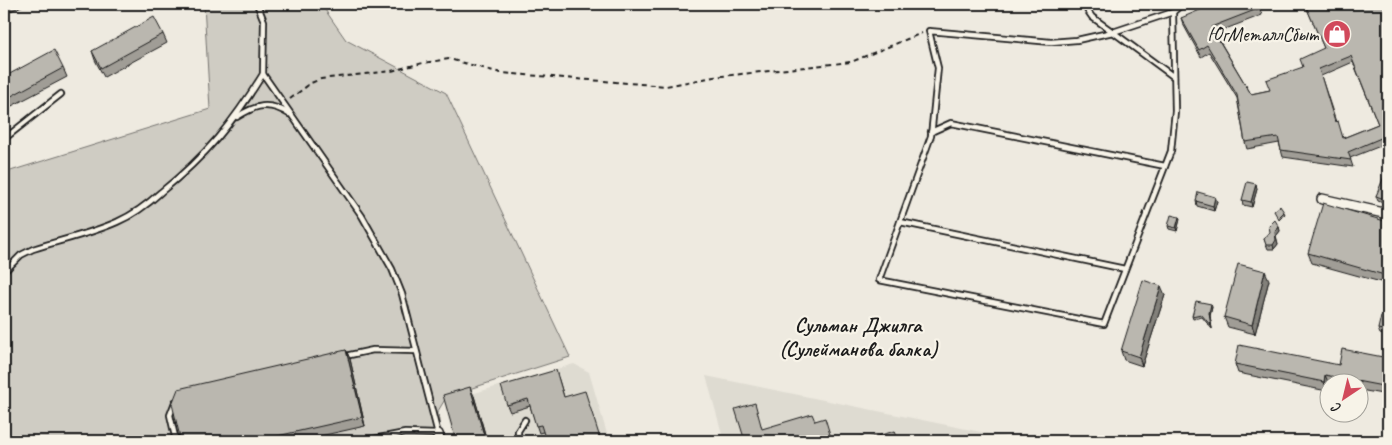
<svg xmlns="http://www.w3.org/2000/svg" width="1392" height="445" font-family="Caveat,sans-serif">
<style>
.built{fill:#dedbd1}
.green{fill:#cfccc3;stroke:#767470}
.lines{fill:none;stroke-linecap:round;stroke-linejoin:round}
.service-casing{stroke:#1c1c1c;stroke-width:8}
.minor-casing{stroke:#1c1c1c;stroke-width:12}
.path{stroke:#1c1c1c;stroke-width:2;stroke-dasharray:5 4;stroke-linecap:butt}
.service{stroke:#f7f3e8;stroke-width:4.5}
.minor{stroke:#f7f3e8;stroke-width:9}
.wall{fill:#a09d96;stroke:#1c1c1c;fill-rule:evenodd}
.shaded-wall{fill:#82807a;stroke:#1c1c1c}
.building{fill:#bab7af;stroke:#1c1c1c;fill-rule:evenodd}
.labels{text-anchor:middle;stroke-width:4.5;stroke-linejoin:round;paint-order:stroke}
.poi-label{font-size:20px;fill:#1c1c1c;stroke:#f7f3e8;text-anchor:end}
.neighbourhood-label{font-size:21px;font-weight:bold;fill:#1c1c1c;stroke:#f7f3e8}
</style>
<rect width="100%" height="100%" fill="#eeeae0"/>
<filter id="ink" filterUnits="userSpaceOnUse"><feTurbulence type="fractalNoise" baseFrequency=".02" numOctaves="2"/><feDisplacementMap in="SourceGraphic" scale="10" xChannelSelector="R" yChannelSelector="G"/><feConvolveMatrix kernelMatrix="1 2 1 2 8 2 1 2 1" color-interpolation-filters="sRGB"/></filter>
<g filter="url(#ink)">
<g class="built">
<polygon points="574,364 589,372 609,441 454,441 444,402"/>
<polygon points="706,376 1025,441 724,441"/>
</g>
<polygon class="green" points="204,4 321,4 346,40 446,93 570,357 447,396 438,411 441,441 4,441 4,173 210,109"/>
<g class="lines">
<g class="service-casing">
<g id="service">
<polyline points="257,4 264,21 263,74 362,216 392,269 402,294 438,434 405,433 363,441"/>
<polyline points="1083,4 1092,17 1113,32 1077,40 1051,42 929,31 938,68 931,136 879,280 1104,324 1171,151 1175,111 1173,12"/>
<polyline points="1113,32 1174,77"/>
<polyline points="1113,32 1173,12 1182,4"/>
<path d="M237 117C255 105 269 101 289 114"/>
<polyline points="931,132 951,123 1165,166"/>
<polyline points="4,139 61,94"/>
<polyline points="900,222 1125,269"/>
<path d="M4 272 21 255 33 249C61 240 90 234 117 222 133 215 148 204 161 192 207 155 232 124 263 74"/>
<polyline points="345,356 373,350 416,351"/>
<polyline points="175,402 170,415 176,441"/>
<polyline points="518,441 518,431 525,420"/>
</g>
</g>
<g class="minor-casing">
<g id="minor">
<polyline points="1322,199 1388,214"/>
<polyline points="438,434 440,441"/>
</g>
</g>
<polyline class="path" points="290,99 311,83 321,79 391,71 423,63 449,59 501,73 666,86 714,77 851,62 922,33"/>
<use href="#service" class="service"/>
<use href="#minor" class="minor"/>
</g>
<g class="wall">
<polygon points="4,4 26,4 4,14"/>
<path d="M1258 4 1262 15 1215 33 1251 94 1270 90 1303 67 1324 48 1305 4H1388V143L1350 158 1353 167 1283 157 1279 143 1247 149 1245 142 1237 98 1209 52 1201 57 1183 24 1181 18ZM1353 62 1378 124 1343 138 1336 122 1321 76Z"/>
<polygon points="163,34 167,43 104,77 95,60 92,51"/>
<polygon points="63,68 67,77 6,109 4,106 4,77"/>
<polygon points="1388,175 1388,205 1378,201 1376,196"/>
<polygon points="1256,184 1257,189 1252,207 1243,205 1242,200"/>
<polygon points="1196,201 1217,201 1214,211 1197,206"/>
<polygon points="1179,217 1180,219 1177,231 1169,229 1168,226"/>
<polygon points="1388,222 1388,284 1312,263 1308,253"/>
<polygon points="1279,227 1280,231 1276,236 1278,244 1274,249 1268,249 1264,239"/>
<polygon points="1269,280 1255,334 1228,327 1224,317"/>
<polygon points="1165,295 1142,366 1124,360 1121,351"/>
<polygon points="1212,307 1210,316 1212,329 1202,317 1193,319 1192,316"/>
<polygon points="1388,317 1388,336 1380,334 1378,329"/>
<polygon points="346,350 350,359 365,426 298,441 181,441"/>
<polygon points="1388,358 1388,395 1360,390 1360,382 1330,382 1327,391 1238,373 1235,364 1339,365"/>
<polygon points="558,377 564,397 543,432 539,433 530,406 510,412 507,405"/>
<polygon points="474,396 487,441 456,441"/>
</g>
<g class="shaded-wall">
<polygon points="1256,184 1257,189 1252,207 1251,202"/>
<polygon points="1215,197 1217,201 1214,211 1213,206"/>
<polygon points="1284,212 1285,214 1279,220 1278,218"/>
<polygon points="1179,217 1180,219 1177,231 1176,228"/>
<polygon points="1279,227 1280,231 1276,236 1278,244 1274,249 1273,245 1275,232"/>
<polygon points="1265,271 1269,280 1255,334 1252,325"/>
<polygon points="1161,286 1165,295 1142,366 1139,357"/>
<polygon points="1211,304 1212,307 1210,316 1212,329 1209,313"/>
<polygon points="346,350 350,359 365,426 362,417"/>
<polygon points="1325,375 1329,384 1327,391 1324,382"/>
<polygon points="470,387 474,396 487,441 486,441"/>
</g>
<g class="building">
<path d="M1214 4H1258L1260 8 1211 27 1251 94 1270 90 1266 80 1303 67 1300 59 1324 48 1305 4H1388V135L1348 152 1351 160 1281 150 1278 137 1245 142 1237 95 1207 45 1199 50 1181 18ZM1351 56 1378 124 1343 138 1338 121 1335 122 1319 69Z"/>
<polygon points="154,17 163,34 101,68 92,51"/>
<polygon points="54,50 63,68 4,100 4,77"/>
<polygon points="1385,174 1388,175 1388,196 1387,200 1376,196"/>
<polygon points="1247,182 1256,184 1251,202 1242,200"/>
<polygon points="1198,192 1215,197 1213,206 1196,201"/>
<polygon points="1323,203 1388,222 1388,276 1308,253"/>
<polygon points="1280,206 1284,212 1278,218 1274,211"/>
<polygon points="1171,215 1179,217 1176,228 1168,226"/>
<polygon points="1275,220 1279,227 1275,232 1276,240 1273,245 1266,245 1264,239 1270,232 1269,226"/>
<polygon points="1238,264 1265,271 1252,325 1224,317"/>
<polygon points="1143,280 1161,286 1139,357 1121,351"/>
<polygon points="1196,301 1211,304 1209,313 1211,326 1201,314 1192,316"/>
<polygon points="1381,316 1388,317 1388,331 1378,329"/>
<polygon points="1239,345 1339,365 1342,349 1388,358 1388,387 1325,375 1324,382 1235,364"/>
<polygon points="346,350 362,417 255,441 181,441 172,404 178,389"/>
<polygon points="556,370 564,397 585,391 601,441 546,441 541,425 536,426 528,399 507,405 501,386"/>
<polygon points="470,387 485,439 476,441 456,441 443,395"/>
<polygon points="755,403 762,429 812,414 815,421 825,418 832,441 745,441 735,409"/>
<polygon points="895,431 898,441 844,441 863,436 864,440"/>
</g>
</g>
<defs>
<g id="shop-disc" transform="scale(1.4375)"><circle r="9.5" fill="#d1495b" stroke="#f7f3e8"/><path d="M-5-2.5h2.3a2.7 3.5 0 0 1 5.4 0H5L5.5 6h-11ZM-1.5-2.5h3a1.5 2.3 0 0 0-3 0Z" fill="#fff"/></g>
</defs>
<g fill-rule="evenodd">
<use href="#shop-disc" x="1337" y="34"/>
</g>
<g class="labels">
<g class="poi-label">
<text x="1318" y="41">ЮгМеталлСбыт</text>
</g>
<g class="neighbourhood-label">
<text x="858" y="332">Сульман Джилга<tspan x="858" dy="24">(Сулейманова балка)</tspan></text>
</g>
</g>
<rect width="1392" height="445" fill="none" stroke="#f7f3e8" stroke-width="20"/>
<rect x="10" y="10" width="1372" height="425" fill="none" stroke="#1c1c1c" stroke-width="2" filter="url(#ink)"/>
<g transform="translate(1344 398) rotate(215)"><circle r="24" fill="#f7f3e8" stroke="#9f9d96"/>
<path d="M0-4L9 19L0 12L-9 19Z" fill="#d1495b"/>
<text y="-8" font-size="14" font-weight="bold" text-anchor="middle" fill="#1c1c1c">С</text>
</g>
</svg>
